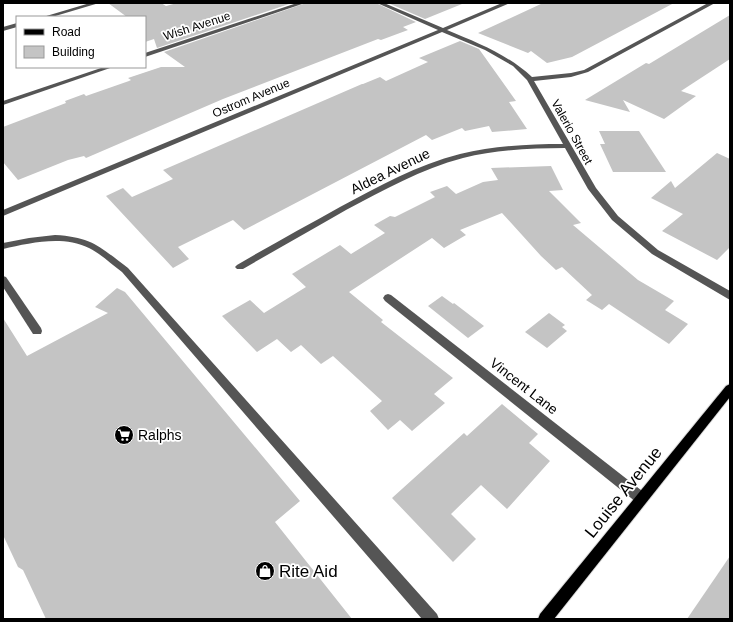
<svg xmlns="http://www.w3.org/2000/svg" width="733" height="622" font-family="Arial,sans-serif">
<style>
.building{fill:#c4c4c4}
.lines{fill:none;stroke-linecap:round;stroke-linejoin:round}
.major-casing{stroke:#dbdbdb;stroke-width:2}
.minor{fill:#555;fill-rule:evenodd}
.major{fill:#000;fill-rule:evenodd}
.labels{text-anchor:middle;stroke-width:3.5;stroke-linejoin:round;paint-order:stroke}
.far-street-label{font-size:12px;fill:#000;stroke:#fff}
.street-label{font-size:14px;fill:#000;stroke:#fff}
.poi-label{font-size:14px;fill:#000;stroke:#fff;text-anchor:start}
.near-street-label{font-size:17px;fill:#000;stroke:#fff}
.near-poi-label{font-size:17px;fill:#000;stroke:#fff;text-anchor:start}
</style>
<rect width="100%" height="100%" fill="#fff"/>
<g class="building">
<polygon points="108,3 161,3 166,6 177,3 292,3 157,48 154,39 145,42 145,17 127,17"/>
<polygon points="306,3 376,3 416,22 403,27 408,30 381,40 378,39 223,99 86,158 84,156 68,160 18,180 3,162 3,127 66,103 65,101 84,94 86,96 129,81 131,80 128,78 161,67 185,67 164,52"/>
<polygon points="388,3 462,3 462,4 425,19"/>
<polygon points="543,3 674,3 572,57 547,63 531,51 528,53 478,33"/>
<polygon points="730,15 730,59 681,91 696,96 664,119 623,100 630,112 585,100 646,63 649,64"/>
<polygon points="460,41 479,49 516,101 509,102 527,129 492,132 489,126 465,131 462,128 432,140 426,135 244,230 233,220 178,247 189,259 173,268 106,196 123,188 132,197 173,179 163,170 362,84 363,84 380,77 386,81 428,62 419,58"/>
<polygon points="599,131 639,131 666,172 613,172 600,144 605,144"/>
<polygon points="717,153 730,159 730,247 717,260 662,231 683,214 651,198 671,181 675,188"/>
<polygon points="551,166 563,190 549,191 581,223 573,225 638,280 674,301 665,310 688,324 669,344 609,304 602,310 586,300 592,295 562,267 556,270 541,256 502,213 460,230 466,235 444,248 432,238 349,292 383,320 381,322 453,378 434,394 445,403 412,431 400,420 388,430 370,411 382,401 333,356 321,364 301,345 291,352 277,339 257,352 222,316 250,300 264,313 306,287 292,274 340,245 351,254 385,233 374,225 390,216 395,217 435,197 430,192 447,186 456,194 483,182 498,180 491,168"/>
<polygon points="117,288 125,292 300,501 275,522 352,619 46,619 23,570 18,567 3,535 3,318 27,356 108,313 95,307"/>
<polygon points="442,296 453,304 454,303 484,326 468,338 428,306"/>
<polygon points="549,313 565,325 562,327 567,331 547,348 525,332"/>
<polygon points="502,404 538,434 529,443 550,461 507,509 481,485 451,514 476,539 453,562 392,498 464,433 467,436"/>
<polygon points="730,556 730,619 687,619"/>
</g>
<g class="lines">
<g class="major-casing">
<polygon id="major" points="730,384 730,397 554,619 538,619 540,614 726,386"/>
</g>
<g class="minor">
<polygon points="90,3 99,3 52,17 43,17"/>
<polygon points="297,3 305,3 145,57 145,53"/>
<path d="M377 3H384L443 28 502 3H510L447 30C478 43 507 54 532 77L571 73 584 70 708 3H715L588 72 571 77 534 81 596 188 618 216 658 250 730 291V300L652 254 612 220 588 189 565 148C531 148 496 150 463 158 421 169 384 190 346 210 312 230 277 249 243 269H237L235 267 237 265C271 245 306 226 340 207 379 186 417 165 460 154 494 146 528 144 563 144L527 80 513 66 485 50 442 32 3 216V210L438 30Z"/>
<polygon points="17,23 17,27 3,31 3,27"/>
<polygon points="104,67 113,67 3,105 3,101"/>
<path d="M55 235C92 237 100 247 128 268L437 614 439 619H422L122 272C111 264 101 254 89 248 62 235 30 243 3 249V243L29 238Z"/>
<polygon points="3,276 6,277 41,328 42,331 41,334 33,334 3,287"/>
<polygon points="388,294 391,295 646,494 647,498 646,502 641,504 636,502 385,301 383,298 385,295"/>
</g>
<use href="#major" class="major"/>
</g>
<defs>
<g id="supermarket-disc" transform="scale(1)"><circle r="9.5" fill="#000" stroke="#fff"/><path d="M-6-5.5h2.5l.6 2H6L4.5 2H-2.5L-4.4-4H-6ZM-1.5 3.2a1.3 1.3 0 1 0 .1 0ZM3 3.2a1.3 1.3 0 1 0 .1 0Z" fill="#fff"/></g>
<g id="shop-disc" transform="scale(1)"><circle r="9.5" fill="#000" stroke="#fff"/><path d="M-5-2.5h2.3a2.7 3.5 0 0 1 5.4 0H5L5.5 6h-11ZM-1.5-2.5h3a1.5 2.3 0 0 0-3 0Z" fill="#fff"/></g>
</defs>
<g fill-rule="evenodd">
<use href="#supermarket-disc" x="124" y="435"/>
<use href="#shop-disc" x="265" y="571"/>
</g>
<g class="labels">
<g class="far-street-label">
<text transform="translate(197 26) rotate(-18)" y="4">Wish Avenue</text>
<text transform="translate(251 98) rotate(-23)" y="4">Ostrom Avenue</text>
<text transform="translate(572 132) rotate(61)" y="4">Valerio Street</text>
</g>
<g class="street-label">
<text transform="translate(390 171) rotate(-26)" y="5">Aldea Avenue</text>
<text transform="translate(524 386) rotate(38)" y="5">Vincent Lane</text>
</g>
<g class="poi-label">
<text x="138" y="440">Ralphs</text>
</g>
<g class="near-street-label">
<text transform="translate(623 492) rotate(-51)" y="6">Louise Avenue</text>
</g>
<g class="near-poi-label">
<text x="279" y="577">Rite Aid</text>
</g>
</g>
<rect width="733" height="622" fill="none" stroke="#000000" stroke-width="8"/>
<rect x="16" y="16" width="130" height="52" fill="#ffffff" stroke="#999999"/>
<rect x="24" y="29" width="20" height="6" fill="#000000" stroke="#999999"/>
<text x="52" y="36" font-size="12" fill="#000000">Road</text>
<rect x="24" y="46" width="20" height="12" fill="#c4c4c4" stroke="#999999"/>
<text x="52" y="56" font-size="12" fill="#000000">Building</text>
</svg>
